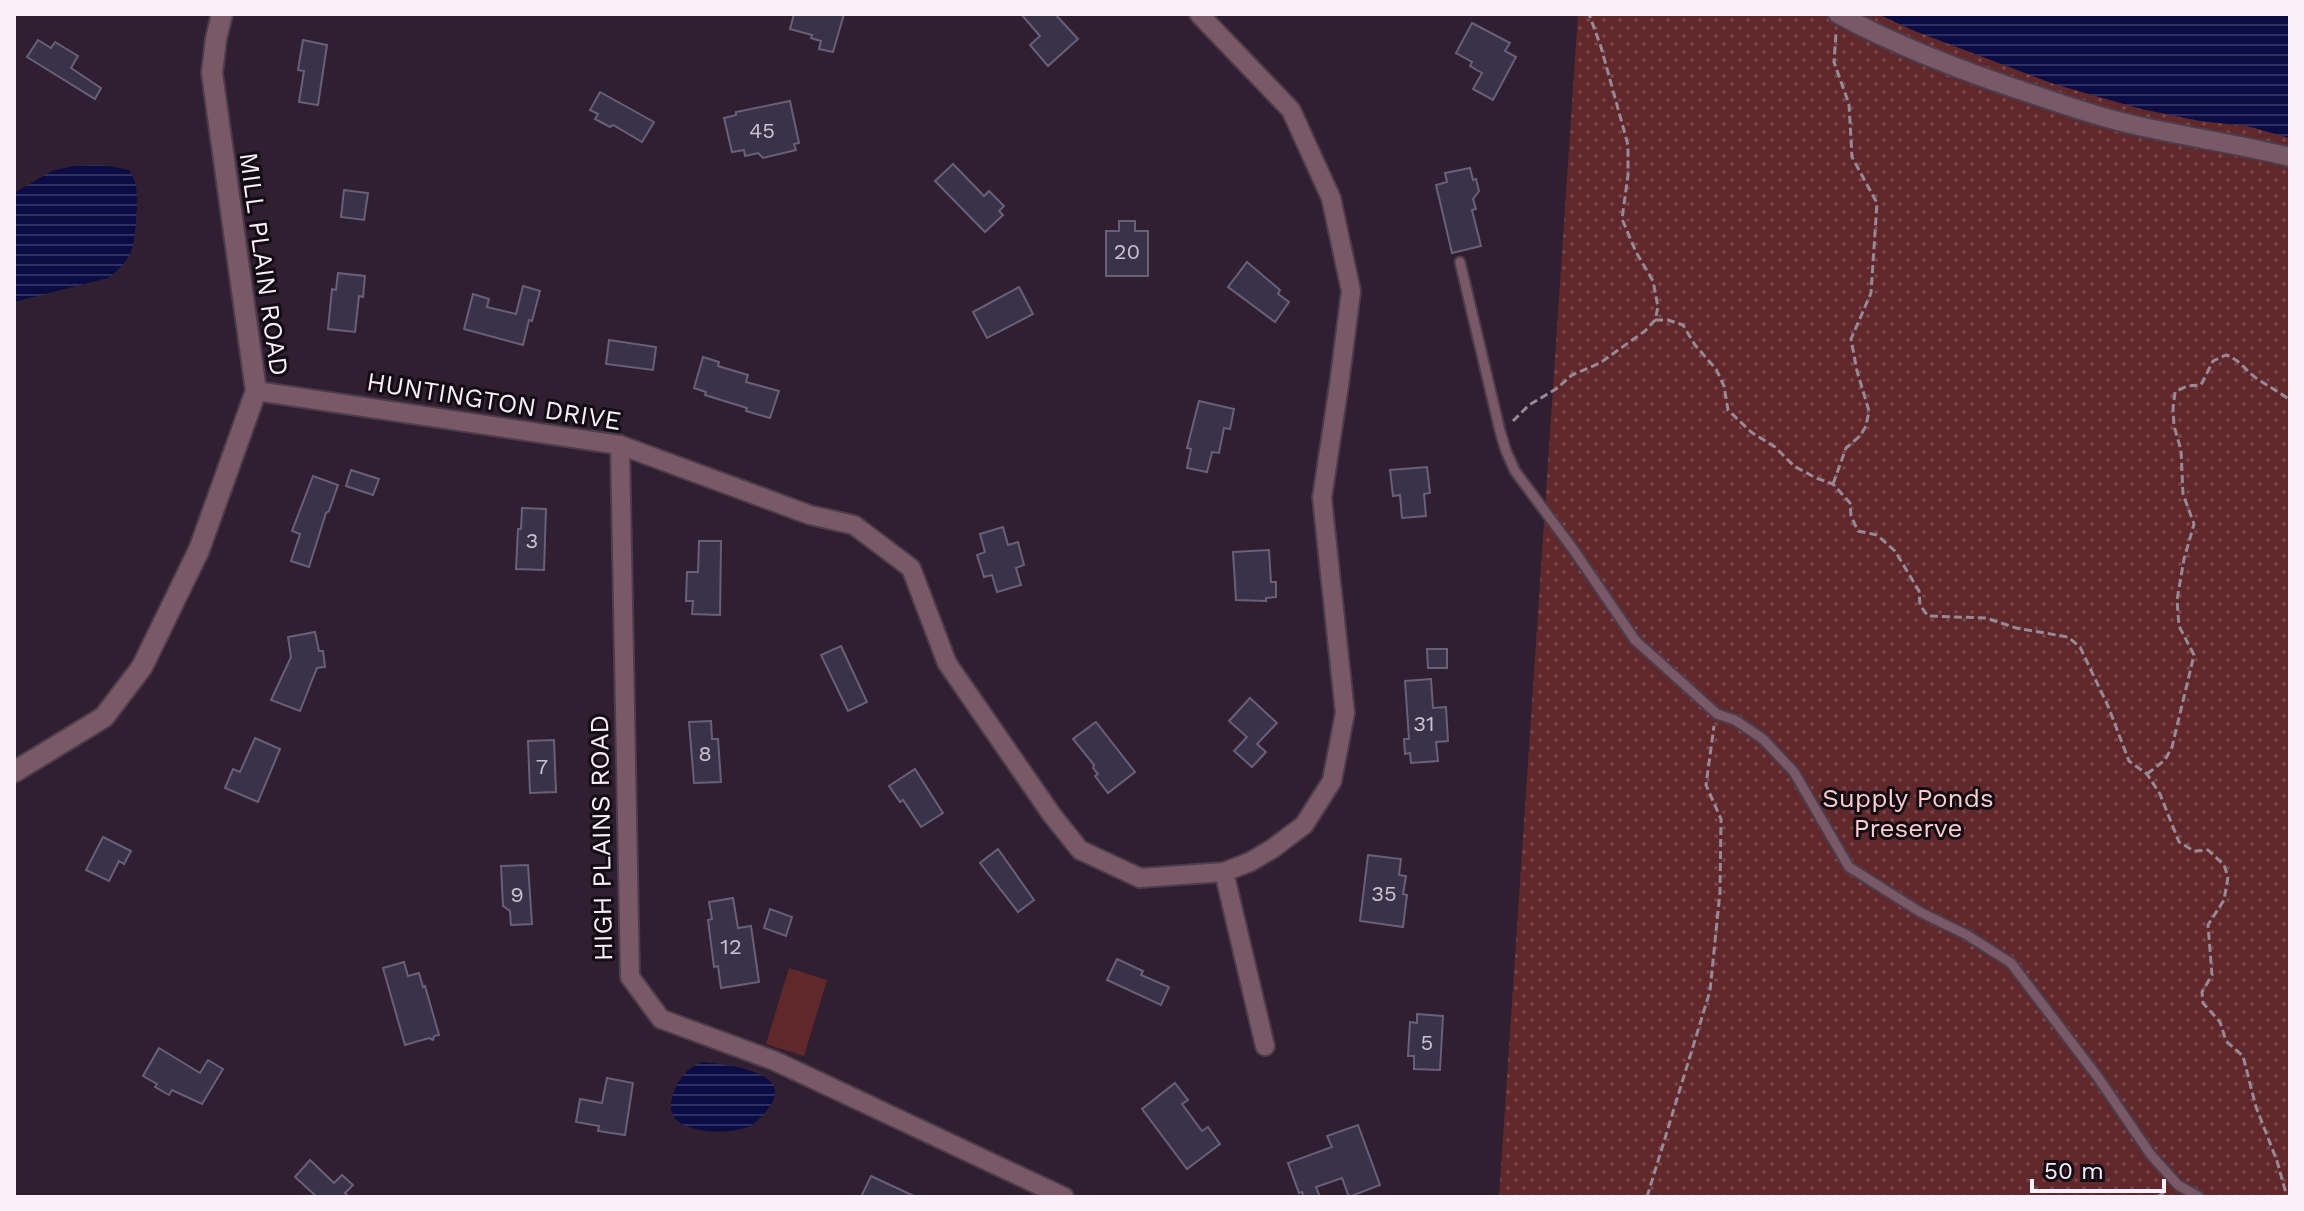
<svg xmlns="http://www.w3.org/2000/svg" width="2304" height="1211" font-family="'Work Sans',sans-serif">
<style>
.park{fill:url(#park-dots)}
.garden{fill:#60282b}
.water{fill:url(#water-rules)}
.building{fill:#3a3249;stroke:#686079;stroke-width:2}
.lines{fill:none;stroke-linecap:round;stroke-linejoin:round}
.service-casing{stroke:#4c3c4c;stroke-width:13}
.minor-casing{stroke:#4c3c4c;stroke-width:22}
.tertiary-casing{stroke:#4c3c4c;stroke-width:24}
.path{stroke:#988998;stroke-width:3;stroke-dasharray:8 4;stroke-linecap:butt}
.service{stroke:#795966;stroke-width:9}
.minor{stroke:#795966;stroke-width:18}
.tertiary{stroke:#795966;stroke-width:20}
.labels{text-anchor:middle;stroke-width:6;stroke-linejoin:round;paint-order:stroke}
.number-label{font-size:22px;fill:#cbc0ce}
.street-label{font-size:26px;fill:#fbeffb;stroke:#130c14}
.park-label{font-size:26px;fill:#facccb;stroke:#130c14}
</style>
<defs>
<pattern id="park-dots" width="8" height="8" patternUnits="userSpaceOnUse" patternTransform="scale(2)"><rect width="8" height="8" fill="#60282b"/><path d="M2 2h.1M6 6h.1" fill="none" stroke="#78484b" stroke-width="1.8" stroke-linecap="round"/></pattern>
<pattern id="water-rules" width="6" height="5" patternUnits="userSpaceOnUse" patternTransform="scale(2)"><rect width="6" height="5" fill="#0b0c44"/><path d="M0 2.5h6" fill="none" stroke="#2f3060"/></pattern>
</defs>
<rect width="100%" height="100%" fill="#301f30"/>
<polygon class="park" points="1578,14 2290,14 2290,1197 1499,1197"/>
<polygon class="garden" points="789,968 827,980 804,1056 766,1044"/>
<g class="water">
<polygon points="1878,14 2290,14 2290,138 2247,126 2200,121 2141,109 2054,84 1912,30"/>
<path d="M104 165 129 170C132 175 133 177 135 182 139 195 136 242 130 254 125 264 116 272 108 278L14 302V193L52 171 73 166Z"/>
<path d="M703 1062C722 1064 795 1071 770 1106 765 1114 756 1123 748 1127 729 1135 668 1135 671 1104 673 1086 685 1067 703 1062Z"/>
</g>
<g class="building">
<polygon points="794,14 844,14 833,52 819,49 821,41 811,38 812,35 790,29"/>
<polygon points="1021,14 1055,14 1078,39 1048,66 1030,45 1040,36"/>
<polygon points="1472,23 1510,43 1505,51 1516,57 1493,100 1473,89 1482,73 1470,66 1472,62 1456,53"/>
<polygon points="38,40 51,48 55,42 78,56 71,68 101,88 95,99 27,57"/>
<polygon points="303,40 327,45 318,105 299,102 304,71 298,70"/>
<polygon points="600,92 654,122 642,142 613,125 610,127 595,119 598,114 590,110"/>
<polygon points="790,101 799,143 794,144 796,150 763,158 758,153 745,156 744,150 732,152 724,118 736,115 736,112"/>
<polygon points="953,164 984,196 989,191 1004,206 999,211 1003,215 985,232 935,181"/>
<polygon points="1470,168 1473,180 1476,179 1479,191 1473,199 1476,209 1472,210 1481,246 1452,253 1436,185 1447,182 1445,173"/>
<polygon points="344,190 368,193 364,220 341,217"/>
<polygon points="1119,221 1135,221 1135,231 1148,231 1148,276 1106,276 1106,231 1119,231"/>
<polygon points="1247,262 1280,290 1278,294 1289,302 1275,322 1228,287"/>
<polygon points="338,273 365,276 363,297 359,296 355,332 328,329 332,289 336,290"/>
<polygon points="523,286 540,291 532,321 529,320 523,345 464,329 473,294 489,299 487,307 516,314"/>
<polygon points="1019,287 1033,314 987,338 973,312"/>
<polygon points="609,340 656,347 653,370 606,364"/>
<polygon points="703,357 719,362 718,366 748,375 746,382 779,391 770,418 746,411 747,408 705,395 706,392 694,388"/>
<polygon points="1199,401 1234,409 1230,429 1224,428 1219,453 1212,452 1207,472 1187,468 1191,449 1187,448"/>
<polygon points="1427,467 1430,493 1424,494 1426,516 1402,518 1400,495 1393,496 1390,470"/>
<polygon points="351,470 379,479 373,495 346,486"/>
<polygon points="313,476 338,485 329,511 326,513 309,567 291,561 300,534 292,531"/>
<polygon points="522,508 546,509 544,570 516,569 518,529 521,529"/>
<polygon points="1003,527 1008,545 1018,542 1024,565 1016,568 1021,585 997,592 992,575 984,577 977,555 985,552 980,534"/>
<polygon points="699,541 721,541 720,615 692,614 693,601 686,601 687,572 698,572"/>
<polygon points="1269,550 1271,582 1276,582 1276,597 1266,598 1266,601 1236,600 1233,552"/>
<polygon points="315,632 319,651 323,651 325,667 317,668 300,711 271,700 291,657 288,637"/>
<polygon points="841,646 867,702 848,711 821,655"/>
<polygon points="1427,649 1447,649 1447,668 1428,668"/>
<polygon points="1431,679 1433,708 1446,707 1448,741 1436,742 1438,761 1411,763 1410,753 1405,754 1404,739 1409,739 1405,681"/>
<polygon points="1250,698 1277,723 1257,744 1266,752 1252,767 1234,751 1247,737 1229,721"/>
<polygon points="711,721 712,739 718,739 721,782 694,783 689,722"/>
<polygon points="1096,722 1135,772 1108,793 1095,776 1098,774 1093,768 1094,765 1073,739"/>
<polygon points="255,738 280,749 258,802 225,788 233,769 240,772"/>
<polygon points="554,740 556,792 530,793 528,741"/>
<polygon points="915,769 943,813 921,827 903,800 900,802 889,786"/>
<polygon points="103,837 131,851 124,864 119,861 109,881 86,870"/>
<polygon points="998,849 1034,900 1018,912 980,863"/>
<polygon points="1368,855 1401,859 1399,875 1406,876 1403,894 1407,895 1403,927 1360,921"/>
<polygon points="528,865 532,924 511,925 510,911 503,906 501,866"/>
<polygon points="733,898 738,928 751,926 759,982 721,988 718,966 714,967 708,920 712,919 709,902"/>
<polygon points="770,909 792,917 786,936 764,928"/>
<polygon points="1117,959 1143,971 1141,975 1169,987 1161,1005 1107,980"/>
<polygon points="404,962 408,976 419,973 423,987 425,986 439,1035 434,1036 433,1040 429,1038 405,1045 383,968"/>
<polygon points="1417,1014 1443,1016 1440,1070 1414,1069 1414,1056 1408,1056 1410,1022 1417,1023"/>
<polygon points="159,1048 200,1073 208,1060 223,1069 202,1104 172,1090 169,1095 155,1087 157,1084 143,1076"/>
<polygon points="607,1078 633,1083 625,1135 598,1131 599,1126 576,1122 580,1099 602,1103"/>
<polygon points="1175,1083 1188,1100 1182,1104 1202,1131 1208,1127 1220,1144 1187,1169 1142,1109"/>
<polygon points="1358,1125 1380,1185 1349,1197 1342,1178 1316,1187 1320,1197 1304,1197 1302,1192 1299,1193 1288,1163 1332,1147 1327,1136"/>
<polygon points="310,1160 334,1183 342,1175 353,1185 345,1193 349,1197 317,1197 295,1177"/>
<polygon points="871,1176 916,1197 861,1197"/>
</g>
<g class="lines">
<g class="service-casing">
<polyline id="service" points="1460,262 1500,431 1506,451 1515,471 1573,549 1635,640 1717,714 1735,720 1763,739 1794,772 1849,867 1920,912 1967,935 2011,963 2097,1076 2151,1155 2178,1185 2199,1197"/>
</g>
<g class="minor-casing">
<g id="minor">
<path d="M1838 14C1901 48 1967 73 2035 95 2064 105 2093 115 2122 122 2178 136 2235 143 2290 157"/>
<polyline points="256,391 620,445 810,515 854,525 911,568 947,663 1052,815 1080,850 1140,878 1224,872 1250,862 1272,849 1304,825 1332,781 1345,713 1322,498 1339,385 1351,291 1331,198 1291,110 1199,14"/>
<polyline points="620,445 630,977 661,1019 775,1061 1064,1197"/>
<polyline points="1224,872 1265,1046"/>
</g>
</g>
<g class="tertiary-casing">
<polyline id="tertiary" points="14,772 104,717 142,667 199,550 256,391 212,73 216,39 222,14"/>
</g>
<g class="path">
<polyline points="1655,320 1668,320 1683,325 1695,345 1716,369 1724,386 1728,410 1751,432 1775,447 1794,466 1816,478 1833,484 1850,503 1851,516 1858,531 1877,535 1895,551 1919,591 1920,605 1928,616 1986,618 2016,628 2068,637 2080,647 2108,706 2129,761 2147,774 2160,794 2179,842 2194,851 2208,850 2224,865 2228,877 2224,900 2208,925 2212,975 2202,992 2203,1003 2220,1022 2226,1041 2243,1056 2256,1107 2277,1161 2287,1197"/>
<polyline points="1513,421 1529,405 1556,389 1572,375 1600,363 1645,331 1655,320 1658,307 1653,281 1636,252 1622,219 1628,175 1628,145 1601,47 1589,14"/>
<polyline points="1833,484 1846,448 1860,436 1866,426 1869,411 1857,371 1851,339 1871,293 1877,203 1852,157 1849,104 1834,62 1836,34"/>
<path d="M2147 774 2165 760 2172 747 2194 655 2179 626 2177 600 2184 559 2194 524 2183 494 2181 450 2174 426 2173 408 2175 392 2187 386 2201 385 2213 361 2226 355C2239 359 2245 370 2256 378 2268 386 2279 392 2290 400"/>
<polyline points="1647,1197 1710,991 1720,892 1721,819 1706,785 1714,726"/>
<polyline points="2157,1197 2167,1191"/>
</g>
<use href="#service" class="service"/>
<use href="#minor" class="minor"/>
<use href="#tertiary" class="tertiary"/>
</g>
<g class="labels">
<g class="number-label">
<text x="762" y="138">45</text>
<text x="1127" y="259">20</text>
<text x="532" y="548">3</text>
<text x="1424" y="731">31</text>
<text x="705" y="761">8</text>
<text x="542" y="774">7</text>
<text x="1384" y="901">35</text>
<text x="517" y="902">9</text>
<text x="731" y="954">12</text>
<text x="1427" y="1050">5</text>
</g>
<g class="street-label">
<text transform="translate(264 264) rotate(82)" y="9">MILL PLAIN ROAD</text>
<text transform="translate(494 401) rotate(9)" y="9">HUNTINGTON DRIVE</text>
<text transform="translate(601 838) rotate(-91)" y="9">HIGH PLAINS ROAD</text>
</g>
<g class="park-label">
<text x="1908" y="807">Supply Ponds<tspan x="1908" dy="30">Preserve</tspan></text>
</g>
</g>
<rect width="2304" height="1211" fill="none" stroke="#fbeffb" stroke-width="32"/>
<path d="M2032 1179v12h132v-12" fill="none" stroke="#fbeffb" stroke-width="4"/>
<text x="2044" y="1179" font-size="24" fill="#fbeffb" stroke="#130c14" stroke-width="6" paint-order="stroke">50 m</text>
</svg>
